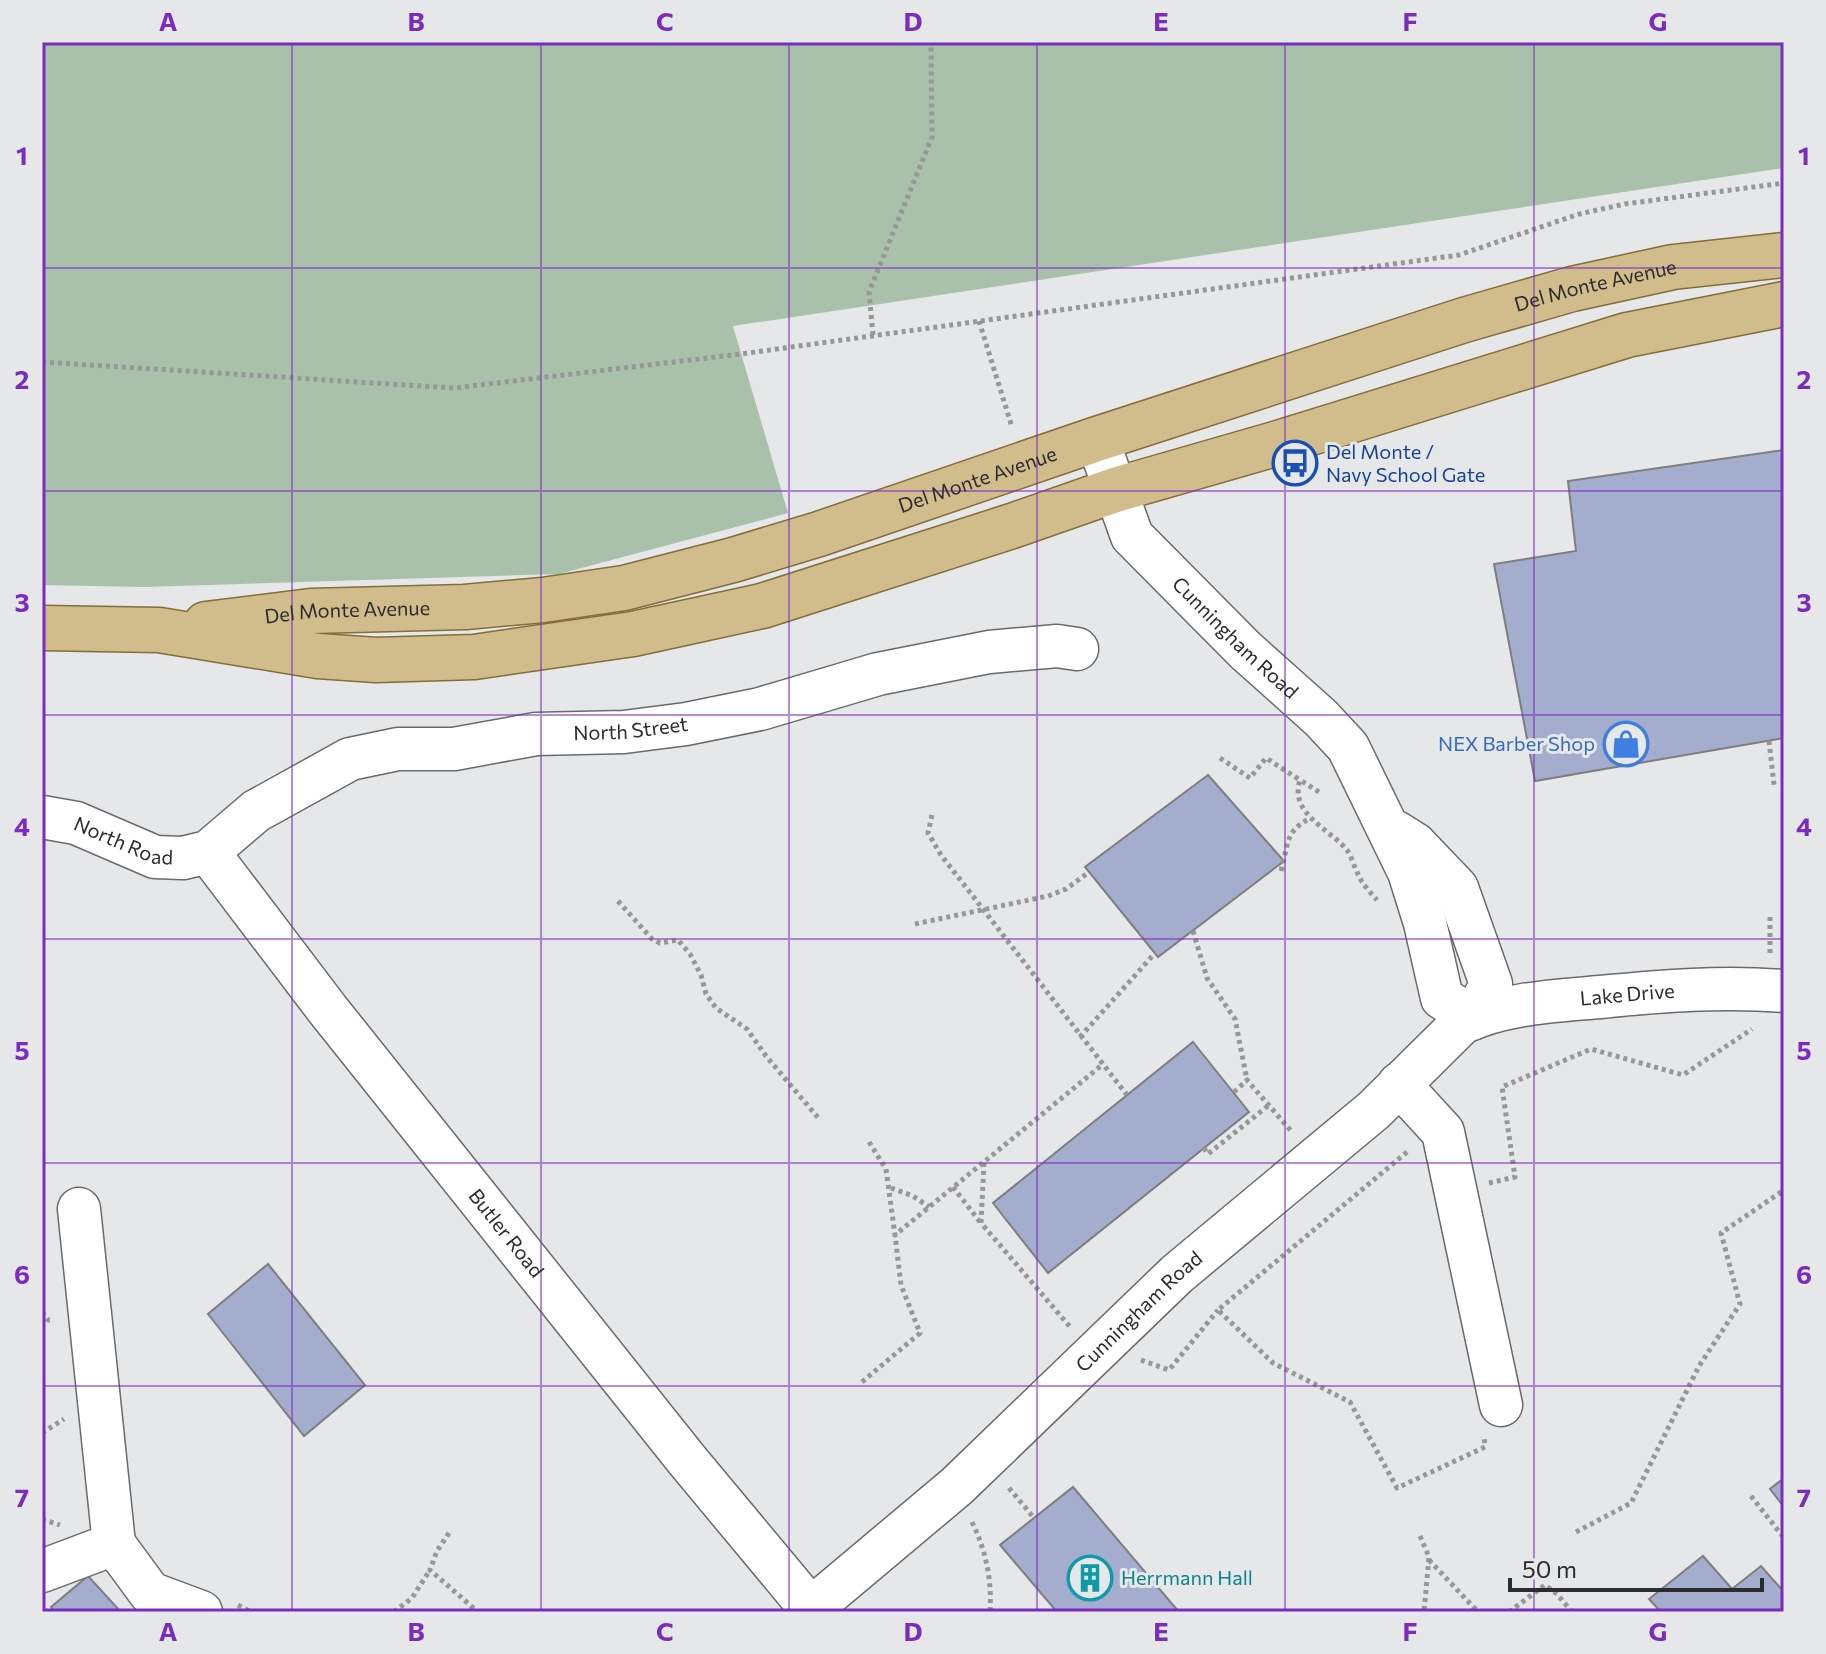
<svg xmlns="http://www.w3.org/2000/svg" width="1826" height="1654" font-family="Commissioner,sans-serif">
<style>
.green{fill:#a9c1ab}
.building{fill:#a4adce;stroke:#7e7e7f;stroke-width:2}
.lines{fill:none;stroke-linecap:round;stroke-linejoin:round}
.minor-casing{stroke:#6a6a6c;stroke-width:45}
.major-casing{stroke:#836d39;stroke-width:47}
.path{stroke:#979798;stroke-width:5;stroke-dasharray:4 4;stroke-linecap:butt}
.minor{stroke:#fff;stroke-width:42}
.major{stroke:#d1bc8c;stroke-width:44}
.grid{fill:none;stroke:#7b2cbf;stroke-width:2;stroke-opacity:0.55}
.labels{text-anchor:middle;stroke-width:6;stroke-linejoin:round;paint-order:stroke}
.street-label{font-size:20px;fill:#2c2c2d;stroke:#e6e7e8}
.transit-label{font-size:20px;fill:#164399;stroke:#e6e7e8;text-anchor:start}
.shop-label{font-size:20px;fill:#366cbe;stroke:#e6e7e8;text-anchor:end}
.culture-label{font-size:20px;fill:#0d838f;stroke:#e6e7e8;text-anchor:start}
.neatline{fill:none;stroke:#7b2cbf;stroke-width:3}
.grid-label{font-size:26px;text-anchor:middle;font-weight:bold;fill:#7b2cbf}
</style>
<rect width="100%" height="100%" fill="#e6e7e8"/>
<polygon class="green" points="42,42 1784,42 1784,168 733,326 788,513 559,574 145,587 42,585"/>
<g class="building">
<polygon points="1784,450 1784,738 1535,781 1494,564 1576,551 1568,481"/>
<polygon points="1208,775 1284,861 1158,957 1085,867"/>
<polygon points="1193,1042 1249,1112 1048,1273 993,1203"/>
<polygon points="268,1264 365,1385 304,1436 208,1314"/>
<polygon points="1784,1478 1784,1507 1770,1489"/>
<polygon points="1073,1487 1179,1612 1057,1612 1000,1545"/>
<polygon points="1703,1556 1732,1589 1761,1566 1784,1592 1784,1612 1661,1612 1649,1599"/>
<polygon points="88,1576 121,1612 54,1612 51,1607"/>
</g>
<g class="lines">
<g class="minor-casing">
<g id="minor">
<path id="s1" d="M1097 439 1132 536 1245 650 1321 718 1348 747 1409 872 1425 923 1442 998 1474 1018"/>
<path id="s2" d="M42 817 76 823 155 857 183 858 208 852 256 811 350 759 398 749H454L536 734 624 732 686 724 760 709 878 674 989 652 1057 646 1077 649"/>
<polyline points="1396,832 1415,844 1457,888 1491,984 1474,1018"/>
<path id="s3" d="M208 852 328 1010 687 1460 811 1609"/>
<polyline points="1399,1084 1443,1132 1501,1405"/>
<polyline points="79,1209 114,1544"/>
<polyline points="42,1571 114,1544 150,1593 201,1612"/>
<path id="s4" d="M807 1612 957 1486 1177 1274 1374 1110 1462 1023C1504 1003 1555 1001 1600 997 1662 991 1722 986 1784 991"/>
</g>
</g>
<g class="major-casing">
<g id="major">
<path id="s5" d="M206 624 311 611 465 607 543 600 624 588 733 560 819 534 1097 439 1464 320 1572 289 1673 267 1784 255"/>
<polyline points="42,628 159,630 318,656 376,660 474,657 633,634 762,606 1012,526 1115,490 1275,444 1627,335 1784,304"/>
</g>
</g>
<g class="path">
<polyline points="979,321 1012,427"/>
<polyline points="873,335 869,292 932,137 931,42"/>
<polyline points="42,362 454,388 741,354 1459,255 1579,214 1625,204 1784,183"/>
<polyline points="1769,741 1774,785"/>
<polyline points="1220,758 1250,778 1266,758 1300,780"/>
<path d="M1319 792 1300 780C1289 814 1330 829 1347 850 1352 857 1354 867 1358 874 1362 884 1370 892 1377 900"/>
<polyline points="932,815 928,833 941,855 1127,1095"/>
<path d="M1281 871C1289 844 1284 831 1311 818"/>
<polyline points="618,901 652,939 660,943 678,940 690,954 701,975 706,994 716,1008 747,1029 766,1056 820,1120"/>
<polyline points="1770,917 1770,954"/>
<polyline points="915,924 1048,896 1066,889 1089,872"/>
<polyline points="1193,931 1207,978 1235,1019 1247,1080"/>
<polyline points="1080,1037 1155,953"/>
<polyline points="1234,1092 1247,1080 1292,1132"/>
<polyline points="869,1142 886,1169 895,1235 1102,1065"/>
<polyline points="1204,1148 1208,1154 1269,1105"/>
<polyline points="1407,1152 1218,1310 1273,1363 1350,1402 1397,1488 1485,1447 1484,1436"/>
<polyline points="984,1163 981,1223 1071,1328"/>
<polyline points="1489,1183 1515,1177 1502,1087 1591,1049 1683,1075 1752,1029"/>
<polyline points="953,1187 980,1222"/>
<polyline points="891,1188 913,1196 929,1207"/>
<polyline points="42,1312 48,1320 53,1320"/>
<polyline points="1141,1360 1169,1370 1218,1310"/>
<polyline points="862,1382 920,1333 901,1285 895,1235"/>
<polyline points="42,1433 64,1419"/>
<polyline points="1009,1488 1034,1518"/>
<polyline points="1751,1496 1784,1538"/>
<polyline points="42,1519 60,1525"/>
<path d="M972 1522C986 1551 992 1579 990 1612"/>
<polyline points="1576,1532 1631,1503 1699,1366 1740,1304 1721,1233 1784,1190"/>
<polyline points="449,1533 437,1551 430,1570 478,1612"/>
<polyline points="1420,1536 1429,1557 1424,1612"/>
<polyline points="1429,1560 1478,1612"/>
<polyline points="238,1605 251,1612"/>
<polyline points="394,1612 412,1598 430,1570"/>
<polyline points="1509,1612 1545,1585 1557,1594 1572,1612"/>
</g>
<use href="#minor" class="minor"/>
<use href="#major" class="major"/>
</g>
<path class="grid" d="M292 42V1612M541 42V1612M789 42V1612M1037 42V1612M1285 42V1612M1534 42V1612M42 268H1784M42 491H1784M42 715H1784M42 939H1784M42 1163H1784M42 1386H1784"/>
<defs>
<g id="bus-ring" transform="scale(2.3)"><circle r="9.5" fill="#e6e7e8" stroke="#1a4fb4" stroke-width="1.5"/><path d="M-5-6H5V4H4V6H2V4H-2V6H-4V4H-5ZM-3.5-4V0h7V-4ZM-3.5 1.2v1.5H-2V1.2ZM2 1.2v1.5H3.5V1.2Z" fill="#1a4fb4"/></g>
<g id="shop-ring" transform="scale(2.3)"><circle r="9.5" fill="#e6e7e8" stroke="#3f7fe0" stroke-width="1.5"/><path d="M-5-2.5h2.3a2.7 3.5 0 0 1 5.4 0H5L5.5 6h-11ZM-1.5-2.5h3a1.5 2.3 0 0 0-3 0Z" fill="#3f7fe0"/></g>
<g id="building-ring" transform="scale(2.3)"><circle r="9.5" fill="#e6e7e8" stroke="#0f9aa8" stroke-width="1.5"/><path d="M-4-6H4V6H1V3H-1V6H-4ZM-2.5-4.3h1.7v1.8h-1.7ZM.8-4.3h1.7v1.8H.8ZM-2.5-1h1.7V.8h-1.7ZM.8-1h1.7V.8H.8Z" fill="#0f9aa8"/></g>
</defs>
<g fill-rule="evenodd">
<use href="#bus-ring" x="1295" y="463"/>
<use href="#shop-ring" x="1626" y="744"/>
<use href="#building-ring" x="1090" y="1578"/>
</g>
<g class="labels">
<g class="street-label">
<text dy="7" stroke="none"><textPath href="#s5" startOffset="1438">Del Monte Avenue</textPath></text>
<text dy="7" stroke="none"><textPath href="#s5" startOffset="790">Del Monte Avenue</textPath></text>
<text dy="7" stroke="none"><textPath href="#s5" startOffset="142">Del Monte Avenue</textPath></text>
<text dy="7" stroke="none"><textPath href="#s1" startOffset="248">Cunningham Road</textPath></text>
<text dy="7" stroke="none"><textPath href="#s2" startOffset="628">North Street</textPath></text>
<text dy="7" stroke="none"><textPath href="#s2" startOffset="86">North Road</textPath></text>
<text dy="7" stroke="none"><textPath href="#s4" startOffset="1050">Lake Drive</textPath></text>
<text dy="7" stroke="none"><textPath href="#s3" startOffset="484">Butler Road</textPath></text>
<text dy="7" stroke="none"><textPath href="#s4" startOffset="448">Cunningham Road</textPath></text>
</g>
<g class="transit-label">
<text x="1326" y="459">Del Monte /<tspan x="1326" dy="23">Navy School Gate</tspan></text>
</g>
<g class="shop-label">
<text x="1595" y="751">NEX Barber Shop</text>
</g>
<g class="culture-label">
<text x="1121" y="1585">Herrmann Hall</text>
</g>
</g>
<rect width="1826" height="1654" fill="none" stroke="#e6e7e8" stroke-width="88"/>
<path d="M1510 1578v12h252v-12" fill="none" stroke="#2c2c2d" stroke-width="4"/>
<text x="1522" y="1578" font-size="24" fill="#2c2c2d" stroke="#e6e7e8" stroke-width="6" paint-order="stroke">50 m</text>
<rect x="44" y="44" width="1738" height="1566" class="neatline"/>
<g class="grid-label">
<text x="168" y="31">A</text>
<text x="416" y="31">B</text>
<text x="665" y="31">C</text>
<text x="913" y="31">D</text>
<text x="1161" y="31">E</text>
<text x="1410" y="31">F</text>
<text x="1658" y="31">G</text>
<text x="22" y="165">1</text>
<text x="1804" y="165">1</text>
<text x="22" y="389">2</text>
<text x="1804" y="389">2</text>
<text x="22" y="612">3</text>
<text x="1804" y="612">3</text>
<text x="22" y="836">4</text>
<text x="1804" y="836">4</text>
<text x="22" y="1060">5</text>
<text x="1804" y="1060">5</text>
<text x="22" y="1284">6</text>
<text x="1804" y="1284">6</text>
<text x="22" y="1507">7</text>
<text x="1804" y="1507">7</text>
<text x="168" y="1641">A</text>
<text x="416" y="1641">B</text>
<text x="665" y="1641">C</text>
<text x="913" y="1641">D</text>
<text x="1161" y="1641">E</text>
<text x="1410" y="1641">F</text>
<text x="1658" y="1641">G</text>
</g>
</svg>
